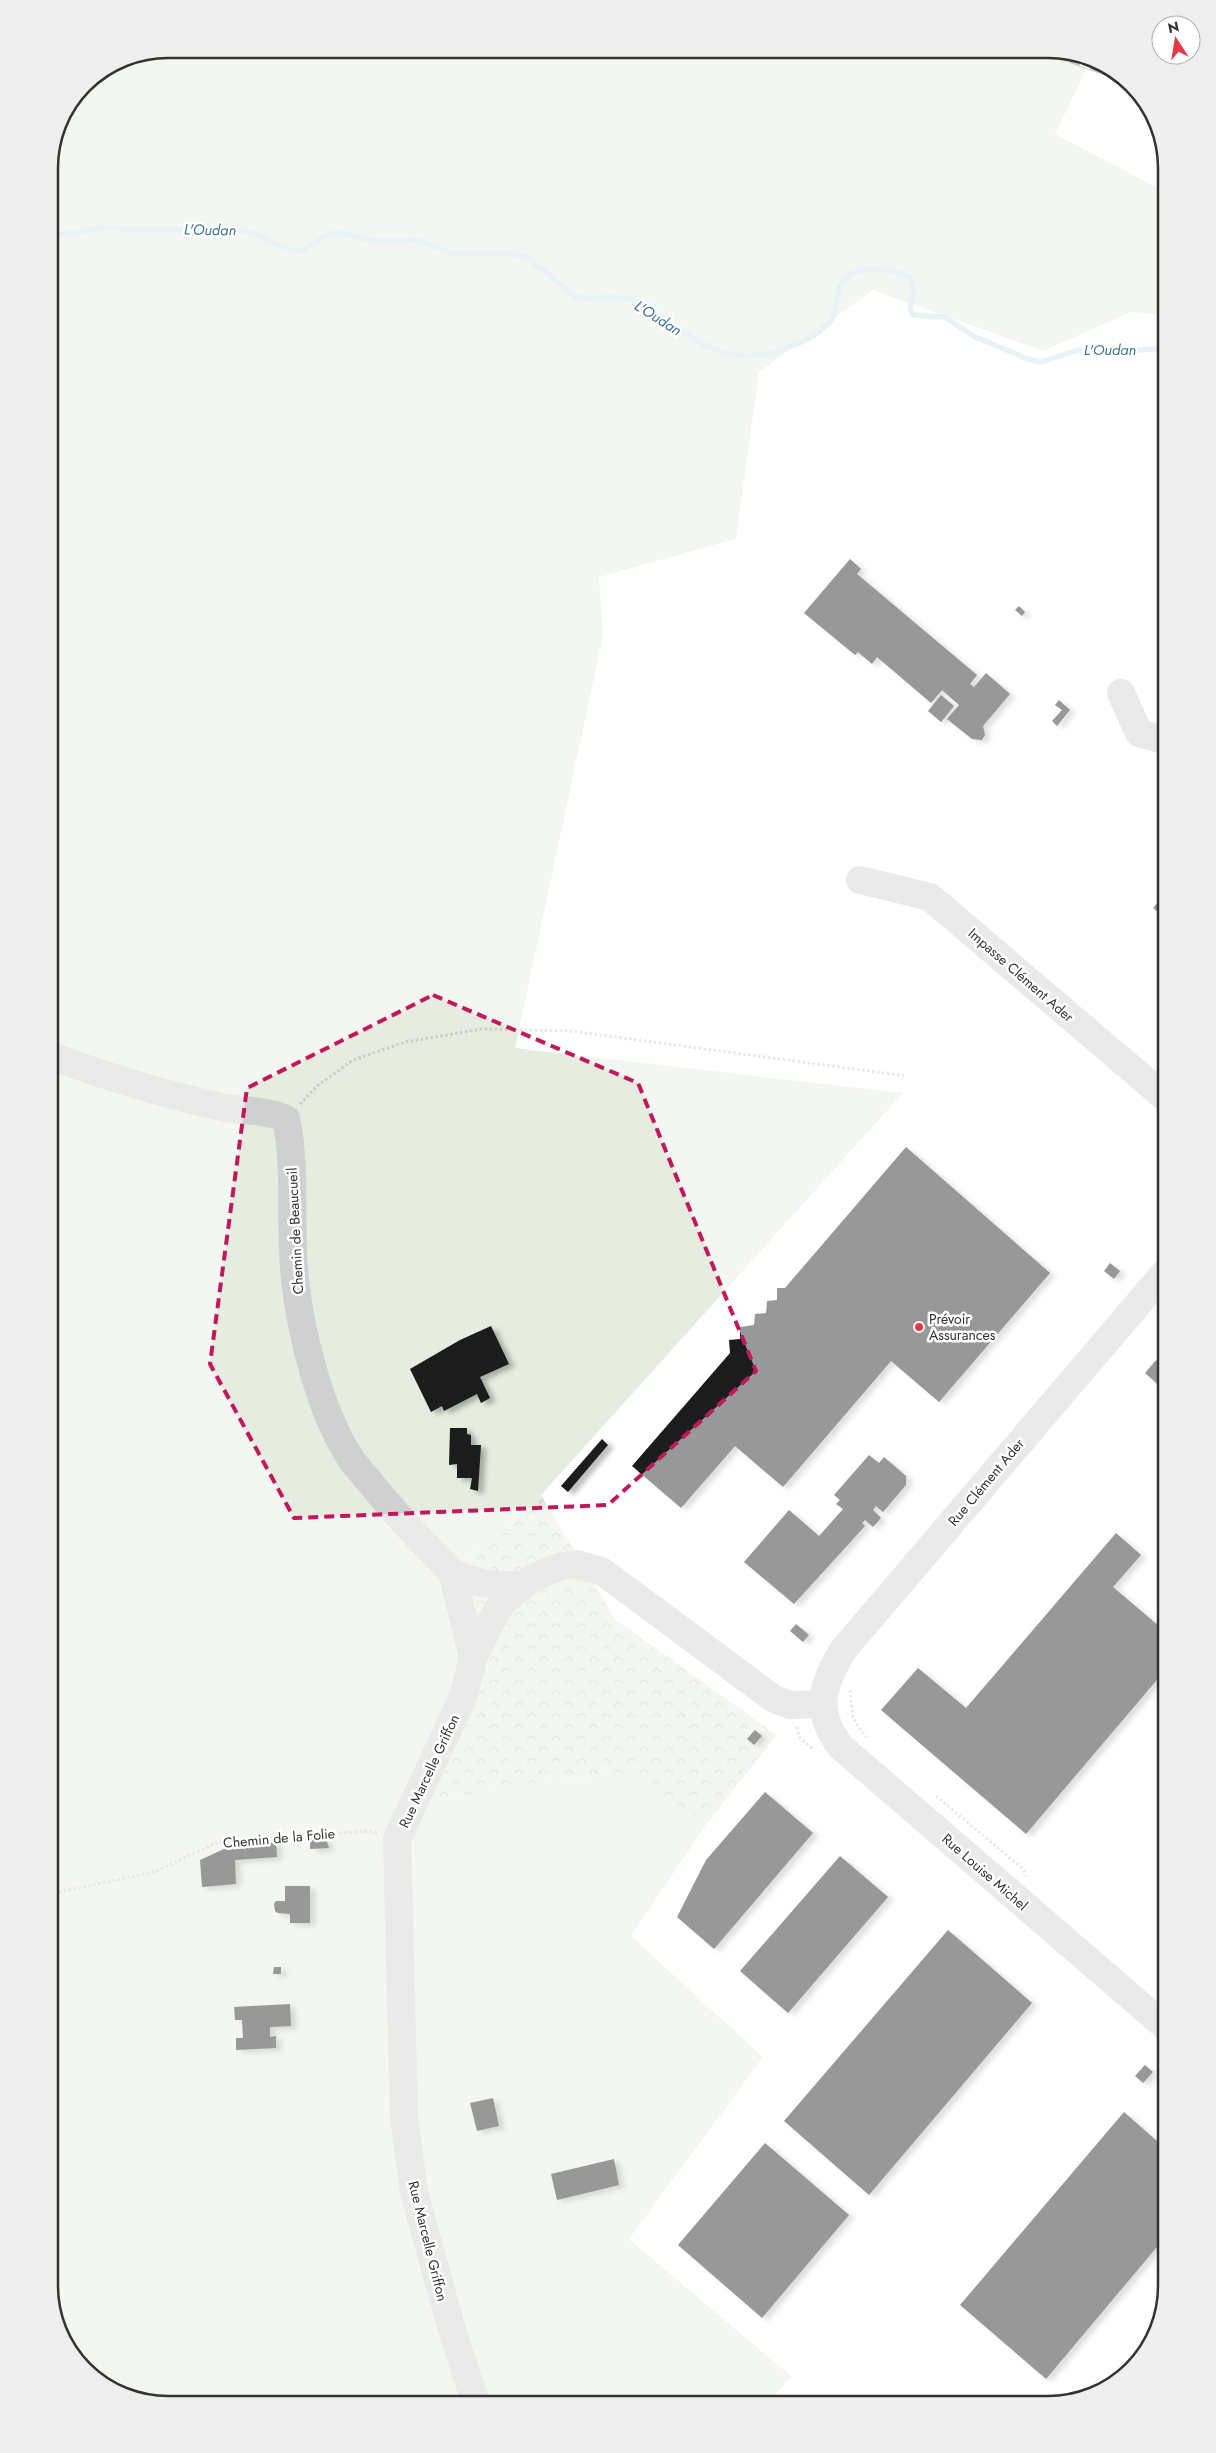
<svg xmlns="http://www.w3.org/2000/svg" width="1216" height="2453" font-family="Jost,sans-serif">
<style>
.green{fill:#e6ecdf}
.forest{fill:url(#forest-crowns)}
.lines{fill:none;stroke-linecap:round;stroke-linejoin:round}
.stream{stroke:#cfe2ee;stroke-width:5.5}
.building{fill:#1a1a1a;filter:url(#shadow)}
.path{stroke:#cdcdcd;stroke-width:3;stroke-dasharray:2.5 2.5;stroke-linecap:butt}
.minor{stroke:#d0d0d0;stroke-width:28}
.rail-casing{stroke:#888;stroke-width:5.5}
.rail{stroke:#fff;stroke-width:4;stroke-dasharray:11;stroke-linecap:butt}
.marked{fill:none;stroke:#c2185b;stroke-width:4;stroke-dasharray:10 6;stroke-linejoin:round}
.poi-dot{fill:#e63946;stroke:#fff;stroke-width:2}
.labels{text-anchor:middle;stroke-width:5;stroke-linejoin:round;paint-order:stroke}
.street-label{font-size:14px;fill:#333;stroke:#fff}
.poi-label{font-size:14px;fill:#333;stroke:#fff;text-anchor:start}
.water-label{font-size:15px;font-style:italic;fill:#3f7597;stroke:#fff}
.rim{fill:none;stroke:#333;stroke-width:2.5}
</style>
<defs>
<pattern id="forest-crowns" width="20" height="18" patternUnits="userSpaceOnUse" patternTransform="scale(1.25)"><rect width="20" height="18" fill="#e6ecdf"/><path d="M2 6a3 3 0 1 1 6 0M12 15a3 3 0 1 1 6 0" fill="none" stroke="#c6cbc0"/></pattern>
<filter id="shadow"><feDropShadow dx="5.5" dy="3" stdDeviation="2.5" flood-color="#0004"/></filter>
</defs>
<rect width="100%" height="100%" fill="#fff"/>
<polygon class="green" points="168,49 1056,49 1090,62 1055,134 1167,193 1167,315 1131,312 1043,351 873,290 759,372 736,539 599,577 603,636 515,1048 903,1093 541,1495 462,1563 483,1677 426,1801 621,1772 707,1823 631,1936 763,2057 629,2239 791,2376 768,2404 160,2404 95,2380 58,2331 49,2285 49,160 58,122 84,83 122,58"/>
<polygon class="forest" points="541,1495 615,1619 777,1735 707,1823 620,1772 426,1801 483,1677 461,1564"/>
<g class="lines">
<path class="stream" d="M49 237 100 228 197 230 230 227 251 232 290 250 301 251 330 234 339 233 376 241 416 240 452 253H511L527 257 575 297C594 301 613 294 632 300 646 304 659 316 671 324 708 351 742 366 787 348 802 342 823 333 832 319 838 310 835 296 840 286 853 262 893 267 911 279L914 292 910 308 913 315 945 317 973 336 1028 359 1041 362 1078 350 1117 352 1167 348"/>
</g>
<g class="building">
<polygon points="850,559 861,569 857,574 977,675 970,684 974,687 986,673 1010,694 983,726 985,735 982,740 972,739 947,719 959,705 942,690 931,703 877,657 872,664 858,652 855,655 804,613"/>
<polygon points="1019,606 1025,612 1022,616 1015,610"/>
<polygon points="941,695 954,706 941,722 928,711"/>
<polygon points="1059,700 1070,710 1057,726 1052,721 1062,710 1055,705"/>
<polygon points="1167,892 1167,913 1164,917 1153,908"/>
<polygon points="906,1147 1050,1273 939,1402 891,1361 783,1487 735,1446 681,1508 632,1466 730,1353 729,1340 740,1339 740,1327 754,1325 755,1314 766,1313 767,1301 777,1300 777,1288 785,1288"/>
<polygon points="1110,1263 1120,1271 1114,1279 1104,1271"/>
<polygon points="491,1326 509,1364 480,1377 490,1398 481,1403 477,1394 444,1411 442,1406 431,1412 410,1369 460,1340"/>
<polygon points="1167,1353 1167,1386 1165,1384 1162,1388 1145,1373 1156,1360 1159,1363"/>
<polygon points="450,1428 467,1428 467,1434 471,1435 471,1445 481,1445 478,1491 470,1489 472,1478 457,1478 457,1464 449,1465"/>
<polygon points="602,1439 608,1445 568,1492 561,1486"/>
<polygon points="869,1455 879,1463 884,1457 906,1476 906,1485 883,1512 876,1506 873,1510 881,1518 873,1527 865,1520 862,1523 865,1526 794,1604 744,1562 789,1510 819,1536 843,1509 836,1504 840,1500 834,1495"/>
<polygon points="1116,1533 1141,1555 1113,1587 1167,1633 1167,1668 1026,1834 881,1710 918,1668 966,1708"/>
<polygon points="796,1624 809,1635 803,1642 790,1631"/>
<polygon points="755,1730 762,1736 754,1745 747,1739"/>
<polygon points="765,1792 813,1833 714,1949 677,1917 706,1860"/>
<polygon points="310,1838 326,1839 329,1848 310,1849"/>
<polygon points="276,1842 277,1857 235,1860 236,1884 202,1887 200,1860 224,1849"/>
<polygon points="840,1856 888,1897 788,2013 740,1971"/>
<polygon points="285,1886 310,1886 310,1923 290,1923 290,1914 278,1913 275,1911 274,1904 276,1901 285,1901"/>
<polygon points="948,1930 1032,2003 869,2195 784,2121"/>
<polygon points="274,1967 281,1967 281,1974 273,1974"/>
<polygon points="290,2004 291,2026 270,2027 270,2037 276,2036 276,2048 236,2050 236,2038 243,2038 242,2020 235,2020 234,2007"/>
<polygon points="1145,2065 1153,2072 1143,2083 1135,2076"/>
<polygon points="493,2098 499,2126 477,2131 470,2103"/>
<polygon points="1124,2112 1167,2150 1167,2235 1046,2379 960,2305"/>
<polygon points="765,2143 849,2215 762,2318 678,2245"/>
<polygon points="614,2159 619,2185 557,2200 551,2174"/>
</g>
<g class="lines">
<g class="path">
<polyline points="300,1104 317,1086 353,1060 405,1042 482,1029 571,1031 906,1076"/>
<polyline points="850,1690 853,1718 866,1737"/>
<polyline points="797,1727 799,1737 814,1750"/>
<polyline points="936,1796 1023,1869 1026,1876"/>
<polyline points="49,1894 154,1872 221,1841 370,1831 378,1833"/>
</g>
<g class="minor">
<polyline points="1121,693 1139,733 1167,741"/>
<polyline points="860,880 930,897 1167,1099"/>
<path d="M49 1055C106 1077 166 1095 226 1108 248 1112 265 1109 286 1119 297 1170 289 1227 295 1280 301 1335 320 1410 349 1456 356 1467 365 1476 373 1486 398 1517 424 1544 452 1572"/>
<path d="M473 1658 452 1572C479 1585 495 1586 524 1585"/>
<path d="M1167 2028 841 1747C813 1711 822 1686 843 1650L1167 1270"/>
<polyline points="476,2404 454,2337 414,2192 404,2117 397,1839 463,1697 473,1658 492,1619 503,1602 533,1578 558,1567 577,1564 603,1572 774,1699 790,1705 822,1704"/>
</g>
<g class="rail-casing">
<polyline id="rail" points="1039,49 1125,80"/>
</g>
<use href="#rail" class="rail"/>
</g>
<path d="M0 0H1216V2453H0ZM433 995 638 1083 756 1371 608 1505 294 1518 210 1364 247 1088Z" fill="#fff" fill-opacity=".55" fill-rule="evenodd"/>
<path class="marked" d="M433 995 638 1083 756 1371 608 1505 294 1518 210 1364 247 1088Z"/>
<circle class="poi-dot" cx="919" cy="1327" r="5"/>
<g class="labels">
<g class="street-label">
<text transform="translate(1021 975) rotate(41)" y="5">Impasse Clément Ader</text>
<text transform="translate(295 1231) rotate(-93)" y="5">Chemin de Beaucueil</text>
<text transform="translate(986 1482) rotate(-50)" y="5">Rue Clément Ader</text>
<text transform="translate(429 1771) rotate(-65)" y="5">Rue Marcelle Griffon</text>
<text transform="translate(279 1838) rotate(-5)" y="5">Chemin de la Folie</text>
<text transform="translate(985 1872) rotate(41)" y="5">Rue Louise Michel</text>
<text transform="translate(428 2241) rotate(76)" y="5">Rue Marcelle Griffon</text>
</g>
<g class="poi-label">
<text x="929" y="1324">Prévoir<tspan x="929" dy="16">Assurances</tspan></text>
</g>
<g class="water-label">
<text transform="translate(210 230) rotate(1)" y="5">L'Oudan</text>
<text transform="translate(658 318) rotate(32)" y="5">L'Oudan</text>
<text x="1110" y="355">L'Oudan</text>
</g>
</g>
<path d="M0 0H1216V2453H0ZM168 58H1048A110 110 0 0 1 1158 168V2286A110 110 0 0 1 1048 2396H168A110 110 0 0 1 58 2286V168A110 110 0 0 1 168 58Z" fill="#efefef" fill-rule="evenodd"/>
<path class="rim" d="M168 58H1048A110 110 0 0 1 1158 168V2286A110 110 0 0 1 1048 2396H168A110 110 0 0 1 58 2286V168A110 110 0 0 1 168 58Z"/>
<g transform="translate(1176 40) rotate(348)"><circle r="24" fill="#ffffff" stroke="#adadad"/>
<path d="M0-4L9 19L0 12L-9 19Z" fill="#e63946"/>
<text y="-8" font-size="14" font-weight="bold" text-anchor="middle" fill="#333333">N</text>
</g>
</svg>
